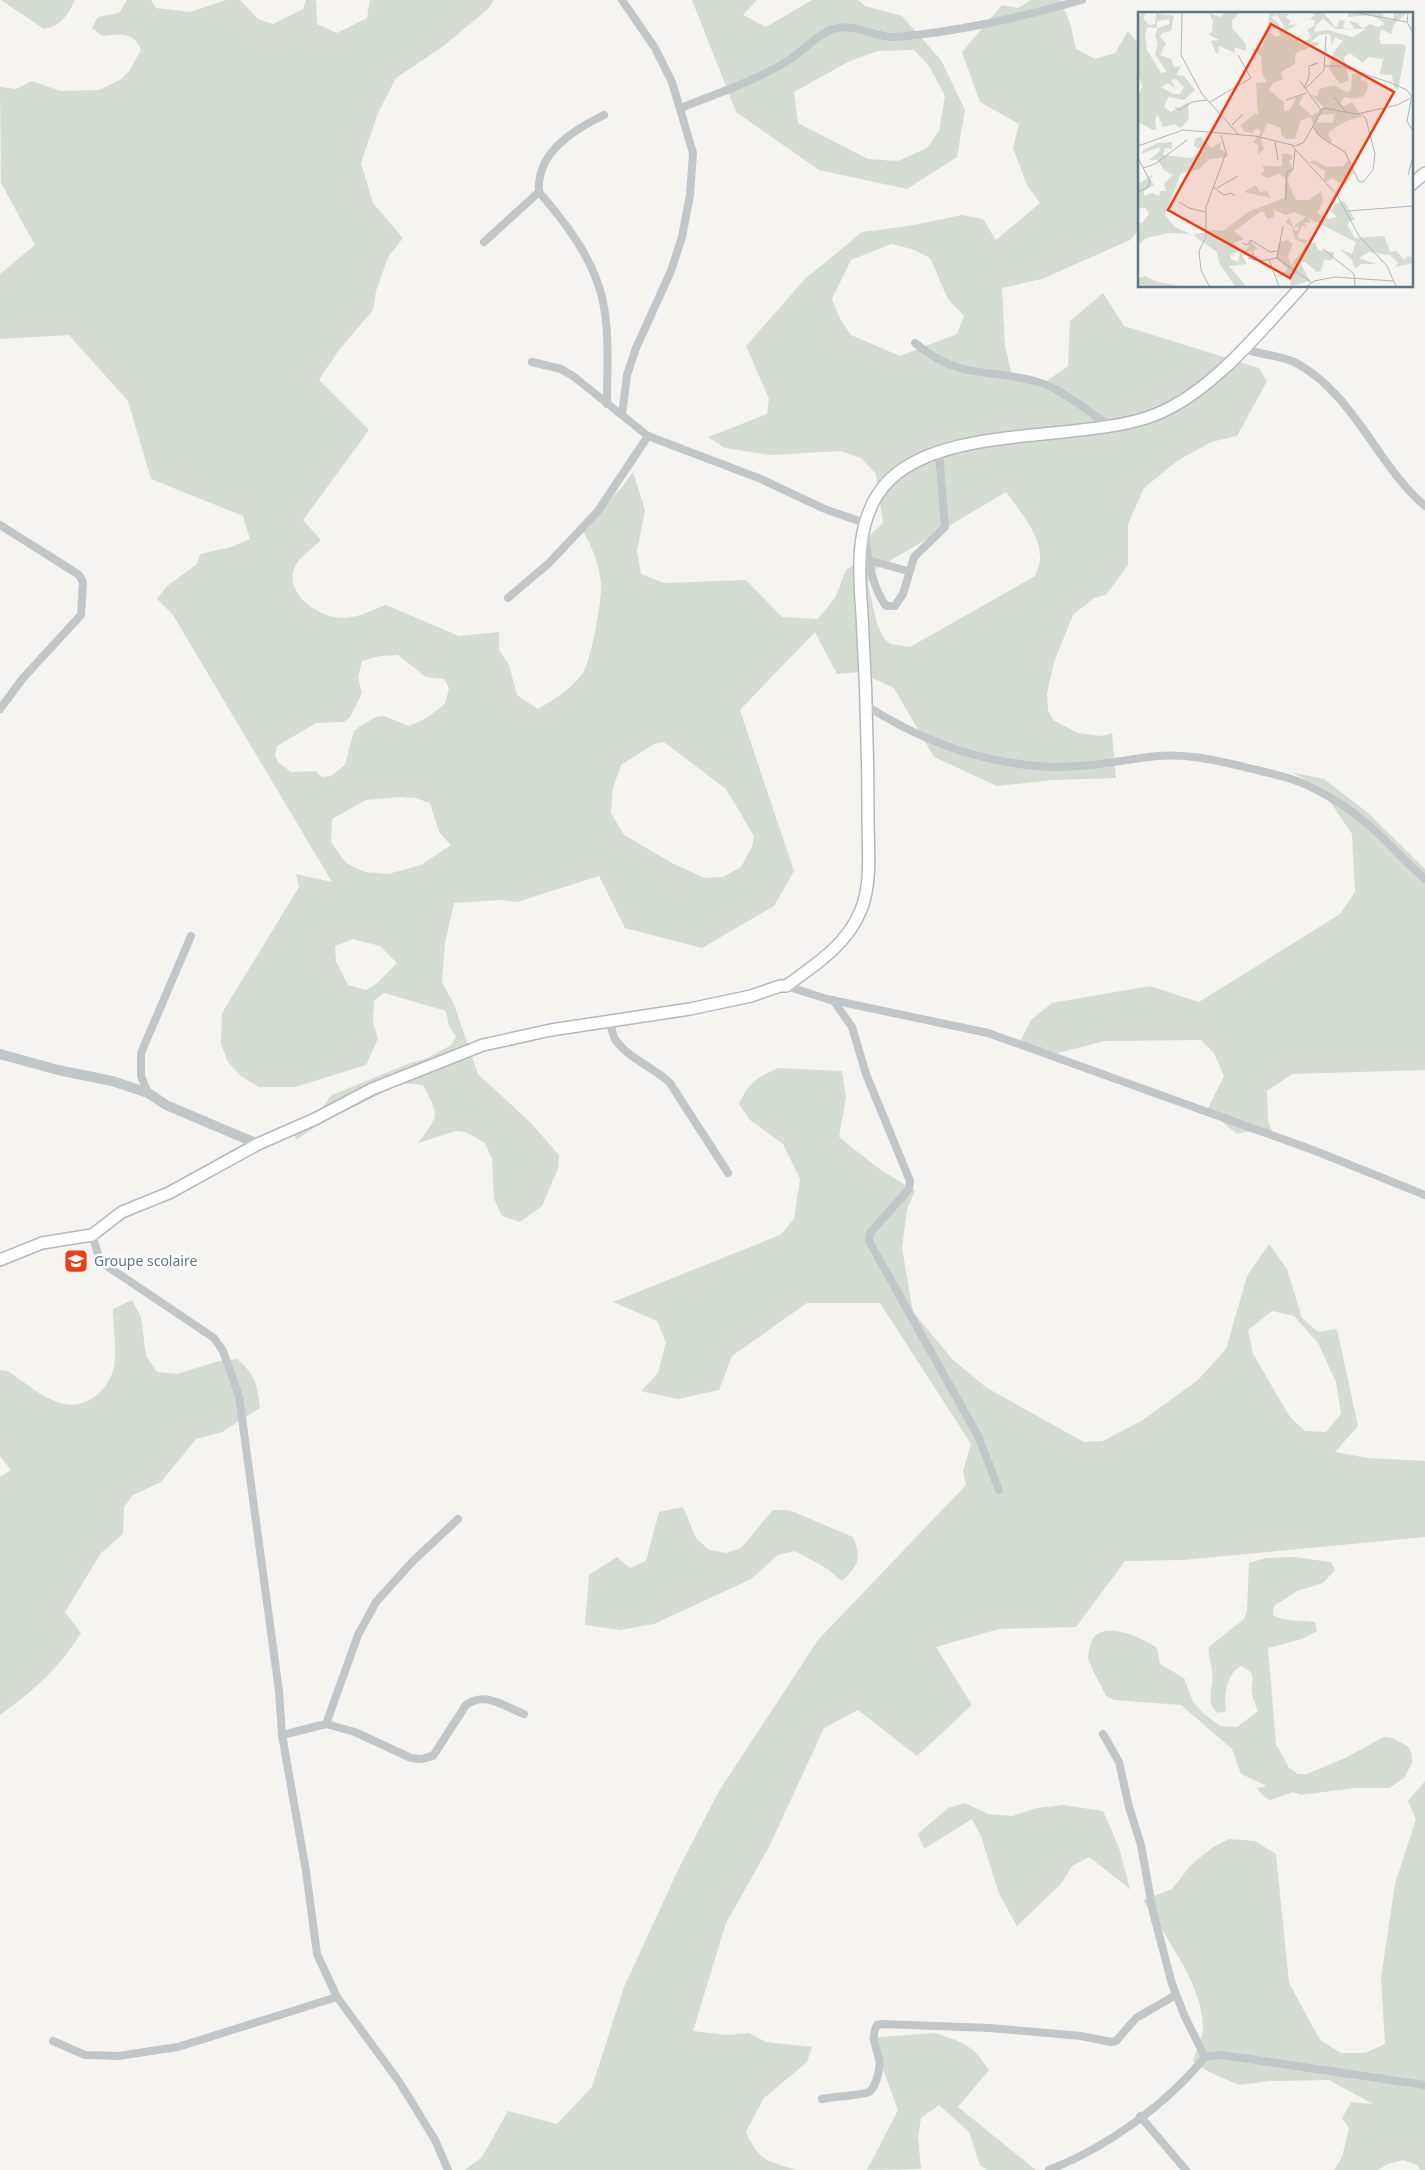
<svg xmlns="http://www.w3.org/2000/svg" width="1425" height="2170" font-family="'Noto Sans',sans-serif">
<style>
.green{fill:#d5dcd1;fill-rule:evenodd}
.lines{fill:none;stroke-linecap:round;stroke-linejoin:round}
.secondary-casing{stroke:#b3b9bd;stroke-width:14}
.minor{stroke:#c1c6c9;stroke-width:8}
.tertiary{stroke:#c1c6c9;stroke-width:10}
.secondary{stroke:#fff;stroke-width:11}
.labels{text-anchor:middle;stroke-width:5;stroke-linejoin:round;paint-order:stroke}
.poi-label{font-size:14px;fill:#617684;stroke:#fff;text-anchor:start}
.inset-road{fill:none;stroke:#adb7bb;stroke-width:1}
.view{fill:#f23a12;fill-opacity:0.15;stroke:#f23a12;stroke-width:2.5}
.inset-edge{fill:none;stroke:#617684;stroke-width:2.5}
</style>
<rect width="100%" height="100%" fill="#f5f4f0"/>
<g class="green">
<path d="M1 0H75C68 15 61 26 44 29Z"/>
<path d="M127 0H151L156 8 190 12 226 0H240L258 19 273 24 303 9 306 0H316L317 24 337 33 367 18 370 0H494L488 9 442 47 396 78 378 113 361 163 373 203 403 238 388 257 376 291 373 310 339 350 319 380 369 430 303 520 321 540C314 547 304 554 298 561 278 591 318 619 345 618 358 618 374 609 386 605L459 636 499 632V650L509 665 517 695 538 709C556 698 570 690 583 673 590 663 603 597 601 583 599 563 592 547 582 529L621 488 633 472 645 510 637 551 641 574 664 583 746 580 782 617 818 619 835 598 846 570 863 559 868 537 883 523 876 474 861 458 840 451 771 455 725 448 708 437 767 414 769 399 746 346 805 279 862 232 909 226 962 215 983 219 996 240 1040 203 1027 185 1013 148 1019 124 980 102 962 52 1002 5 1018 8 1031 0H1060L1070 23 1076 49 1095 59 1115 53 1128 31 1139 44V230L1130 240 1042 279 1002 288 1005 346 1012 375 1044 383 1068 366 1070 321 1103 293 1124 326 1259 368 1267 381 1237 436 1211 442 1177 461 1144 488 1128 524V565L1106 595 1094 598 1073 615 1054 662 1047 694 1048 710 1053 720 1078 733 1102 736 1112 733 1116 778 1053 780 997 786 934 757 894 688 859 672 837 674 815 632 740 710 794 871 774 906 702 948 625 928 599 876 517 902 501 900 454 903 445 943 442 982 454 1004 478 1074 530 1122 559 1155 558 1169 542 1206 520 1222 502 1216 494 1199 492 1159 484 1142 465 1132 456 1131 418 1143C439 1114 440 1118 423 1085L402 1083 318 1125 296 1140 294 1131 315 1117 332 1095 410 1063 428 1058 451 1045 456 1037 449 1026 446 1011 384 993 374 1001 373 1023 378 1039 366 1065 295 1087H259L241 1076 228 1062 221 1044 222 1013 299 887 296 874 332 882 173 615 157 599 166 587 197 564 200 554 231 547 250 539 243 516 151 479 128 401 69 335 0 339V274L35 245 1 183 0 87 16 89 32 81 60 91 99 90 120 80 130 70 141 50C134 31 119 34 102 36L92 28 98 17 119 13ZM891 244 912 249 930 258 948 299 964 316 957 334 900 356 851 335 840 319 832 299 851 260ZM1006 492C1019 510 1042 536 1040 560 1039 565 1037 571 1035 576L910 647 891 644 884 639 877 624 868 584 871 572ZM398 655 426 677 444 679 449 688 445 704 425 719 409 726 384 716 376 717 360 726 354 731 345 765 331 776 322 777 316 771 291 772 278 762 275 755 277 746 316 723 344 722 350 717 362 693 358 677 362 661 380 656ZM664 742 726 789 754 836 752 847 741 867 723 877 705 878 672 863 624 835 611 813 613 788 621 765 654 744ZM401 797 415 798 430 803 439 832 451 845 421 865 388 874 365 872 346 863 331 842 332 819 366 800ZM353 939 380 946 397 963 376 984 366 990 348 985 336 961 335 946Z"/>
<path d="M692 0H757L743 15 766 27 812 0H858L865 6 902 16 941 60 965 110 957 157 907 189 819 170 736 112ZM914 50 929 66 945 96 939 131 927 148 898 161 868 159 798 123 794 92 848 62 877 51Z"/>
<polygon points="1291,772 1324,779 1367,812 1425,869 1425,1070 1292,1074 1267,1091 1268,1120 1273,1134 1245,1132 1237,1134 1207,1110 1224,1076 1214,1053 1201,1040 1105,1041 1046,1056 1019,1044 1031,1020 1052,1003 1150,986 1199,1002 1340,914 1355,892 1352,834 1320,787"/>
<path d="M779 1068 842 1071 846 1098 839 1137 878 1168 915 1191 907 1209 902 1248 913 1312 953 1360 987 1388 1084 1442 1103 1441 1143 1420 1198 1380 1226 1349 1247 1276 1269 1244 1287 1269 1302 1318 1318 1332 1337 1329 1358 1426 1335 1452 1368 1458 1425 1461V1537L1183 1560 1125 1561 1076 1627 999 1629 936 1647 972 1705 917 1756 858 1710 824 1728 769 1847 726 1923 693 2031 726 2035 749 2033 766 2042 812 2047 807 2062 763 2099 746 2132C759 2162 768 2161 797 2170H465L482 2157 508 2111 557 2124 592 2087 624 1987 678 1870 719 1791 818 1640 966 1485 963 1471 971 1444 880 1303H807L732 1356 719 1390 678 1399 641 1391 658 1373 666 1342 657 1321 613 1302 780 1235 794 1219 800 1179 783 1144 750 1120 739 1104C749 1082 757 1077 779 1068ZM1272 1311 1294 1316 1318 1343 1336 1382 1341 1414 1326 1432 1305 1431 1290 1417 1253 1354 1248 1330Z"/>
<path d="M132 1300 141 1317 146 1356 157 1372 177 1374 219 1361 237 1359C256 1375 257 1384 260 1408L222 1432 196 1439 161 1482 133 1495 124 1507 123 1534 101 1553 65 1612 81 1633C61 1666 31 1693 0 1715V1477L11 1470 0 1456V1370L8 1371C23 1381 40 1396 57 1402 83 1412 108 1393 114 1367 117 1350 113 1327 113 1309Z"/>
<path d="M683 1507 696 1538 709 1550 726 1553 741 1548 773 1510H789L853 1537C862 1558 859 1565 842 1581L826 1568 795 1551 778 1555 751 1579 654 1624 620 1630 585 1625 589 1575 617 1557 630 1568 646 1561 659 1512Z"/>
<path d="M1294 1557 1331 1562 1335 1570 1323 1583 1297 1591 1274 1606 1273 1615C1283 1622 1302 1620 1315 1622L1317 1631 1302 1639 1268 1648 1276 1744 1289 1768 1298 1774H1307L1345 1758 1384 1737 1393 1738 1409 1747 1412 1755V1763L1404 1778 1389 1788H1354L1301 1795 1293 1792 1270 1800 1262 1795 1257 1788 1267 1786 1241 1774 1232 1749 1181 1705 1114 1700 1106 1696C1101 1684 1091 1670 1088 1657 1088 1654 1090 1649 1090 1645 1097 1617 1142 1637 1157 1648L1160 1664 1184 1678 1193 1702 1204 1714 1220 1726 1237 1727 1258 1711C1256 1705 1253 1700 1252 1694 1250 1680 1259 1674 1241 1666 1226 1674 1224 1695 1226 1711L1218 1713C1203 1701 1215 1687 1212 1671 1211 1662 1208 1656 1209 1647L1244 1619 1247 1611 1249 1563 1266 1558Z"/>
<path d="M1425 1781V2170H1420L1417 2165 1403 2160 1388 2164 1378 2170H1334L1342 2157 1349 2128 1342 2118 1351 2102 1373 2104 1329 2080 1270 2081 1239 2085 1209 2072 1193 2061C1196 2051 1203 2038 1203 2028 1203 1984 1164 1936 1143 1900L1172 1889 1191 1865 1213 1847 1229 1839 1255 1841 1276 1854 1289 1983 1320 2040 1341 2053H1365L1385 2044 1381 1978 1395 1884 1416 1819 1408 1801Z"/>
<polygon points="965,1803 988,1814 1012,1816 1037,1808 1063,1805 1103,1811 1119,1848 1130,1889 1089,1857 1072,1866 1061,1884 1017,1926 999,1894 981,1836 972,1819 924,1849 918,1834 948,1808"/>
<path d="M935 2033C964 2043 972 2044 989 2070L958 2107 1036 2170H987L980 2165 969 2132 939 2105 921 2118 918 2137 921 2169 867 2170 898 2110 874 2045 868 2038Z"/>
</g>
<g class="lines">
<g class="secondary-casing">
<g id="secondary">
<polyline points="1411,185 1425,173"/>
<path d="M0 1260 42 1243 92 1235 122 1212 169 1193 258 1144 315 1119 372 1089 483 1045 551 1030 690 1009 751 996 780 986H786C815 965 847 945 861 910 872 883 868 848 868 819 868 750 866 682 862 614 859 574 855 530 878 494 925 420 1083 445 1157 414 1213 391 1261 330 1302 286"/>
</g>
</g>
<g class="minor">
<path d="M681 108C718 93 758 80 792 58 805 49 818 34 833 29 856 22 873 38 895 37 959 32 1021 17 1082 0"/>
<path d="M604 115C573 130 536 153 539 192 565 222 592 257 602 297 610 331 607 370 607 404"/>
<polyline points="484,242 539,192"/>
<path d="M915 343C961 382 990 367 1041 383 1061 389 1092 414 1110 426"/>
<path d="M1243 348C1261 356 1280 354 1298 364 1355 396 1377 465 1425 506"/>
<polyline points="532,362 561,369 573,376 648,436 761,479 827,510 865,523"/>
<polyline points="622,415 627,375 636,348 671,271 682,237 690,195 693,153 672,82 655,48 622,0"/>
<polyline points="0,525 73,571 79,575 83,582 81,615 23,678 0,709"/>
<path d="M865 539C869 562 872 587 886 606H895L903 594 914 557 945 527 939 453"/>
<polyline points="868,560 908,571"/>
<polyline points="508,598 549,563 598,511 648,436"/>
<path d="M867 706C923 742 985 764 1051 767 1087 768 1122 760 1157 756 1192 753 1223 762 1257 770 1274 774 1291 778 1307 785 1327 795 1348 807 1365 822 1386 839 1404 861 1425 879"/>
<polyline points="786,986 827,999 988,1033 1313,1150 1425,1195"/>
<polyline points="833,1000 852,1027 866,1074 910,1181 909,1189 870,1233 869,1241 978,1436 999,1490"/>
<path d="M610 1020C611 1026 612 1034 615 1039 628 1059 654 1067 670 1083L728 1173"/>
<polyline points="148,1093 141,1076 141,1053 191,936"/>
<polyline points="92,1235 99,1257 104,1264 214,1338 223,1351 239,1396 279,1691 282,1735 306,1871 317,1954 337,1997 400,2083 435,2140 448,2170"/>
<polyline points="326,1724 358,1635 376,1602 412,1562 458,1519"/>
<path d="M282 1735 326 1724 355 1732 411 1758 421 1759 433 1756 466 1705C486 1691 503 1706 524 1714"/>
<polyline points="53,2041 85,2055 118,2056 178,2047 337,1997"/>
<polyline points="1205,2057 1222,2055 1425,2085"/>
<path d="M822 2099C831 2097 864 2095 869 2092 876 2088 881 2066 879 2059 877 2048 870 2037 877 2025L882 2024 990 2028 1081 2036 1111 2042 1116 2041 1136 2018 1176 1995"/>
<polyline points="1140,2116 1186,2170"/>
<path d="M1049 2170C1106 2148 1167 2104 1205 2057L1185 2017 1172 1984 1153 1912 1141 1845 1129 1807 1119 1762 1103 1734"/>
</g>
<polyline class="tertiary" points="0,1054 58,1070 112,1081 148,1093 166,1105 258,1144"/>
<use href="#secondary" class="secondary"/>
</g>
<defs>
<g id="school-square" transform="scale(1.25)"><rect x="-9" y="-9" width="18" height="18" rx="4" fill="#f23a12" stroke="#fff"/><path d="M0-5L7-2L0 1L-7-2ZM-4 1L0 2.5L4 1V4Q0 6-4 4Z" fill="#fff"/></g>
</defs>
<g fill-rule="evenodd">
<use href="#school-square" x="76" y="1261"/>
</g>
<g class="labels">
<g class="poi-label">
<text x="94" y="1266">Groupe scolaire</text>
</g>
</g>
<g transform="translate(1138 12)">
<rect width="275" height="275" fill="#f5f4f0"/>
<path d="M4 1H7L6 7 11 13 17 12 18 1 36 4 33 19 24 21 22 25 28 31 22 43 33 47 36 55 43 54 38 63 46 64 57 78 46 88 30 85 26 95 33 100 50 90 51 106 43 116 37 112 25 115 20 103 17 107 18 117 15 118 0 110V86L4 74 0 61V7ZM31 7V12L20 16 17 23 20 32 17 42 29 60 23 61 9 38 7 22 10 15 19 16V9ZM38 67 46 75 42 82H35L23 75 30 71 38 77 33 68ZM71 1 82 5 87 1H101L94 9 95 17 108 32V39L96 35 97 41 81 34 80 42 78 41 73 29 81 28 70 22 74 20 75 9ZM129 1 152 2 147 5 153 9 150 13 160 12 146 20 156 27 164 22 159 29 164 31 174 25 169 18 176 14 177 8 164 6 172 7 177 3 173 1H186L198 16 202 8 207 9 205 15 211 18 216 16 211 9 220 11 224 17 232 12 240 15 247 12 235 3 210 5V1H245L246 6 252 8 256 6 255 1H269L256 12 253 22 243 17 241 26 243 32H265L268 35 260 78 256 75 254 63 242 62 245 47 230 45 225 51 212 41 206 45 211 68 202 72 191 57 196 39 205 29 197 25 194 33 192 22 181 23 173 30H181L180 33 160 40 157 43V52L143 60 145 67 135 71 131 78 146 90V99L152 98 158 85 165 83 161 92 174 104 186 95 173 83 179 84 181 77 196 73 208 80 213 79 214 62 225 60 223 68 229 69 230 75 227 83 219 87 206 85 202 92 207 94 214 90 224 105 208 109 192 119 190 123 194 128 192 132 178 122 173 105 163 108 157 127H148L143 122V116L129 111 123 127 126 138 120 142V133L115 130 123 120 119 116 114 121 107 120 102 114 117 101 120 103 118 71 129 70 124 61 123 44 113 37 125 35 132 2ZM139 3 147 15 140 19 143 23 138 25 129 18 132 12 136 17 140 16 141 12 133 5ZM185 7 198 17H228L215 25 189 18 176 20 178 13ZM196 102 195 111 179 110 181 103ZM63 125 73 136 83 130 82 137 90 142 89 145 72 147 61 157 43 161 27 203 37 215 52 222 31 221 8 226 0 233V209L3 212 11 202 8 196H0V172L16 162 12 167 16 173 6 179V184L14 181 21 184 22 179H28L26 171 35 163 27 159 19 148H11L21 140 22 135 3 142 4 139 20 131 34 130V137L27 136 25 143 53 146 64 139 56 134 57 126ZM207 140 216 160 207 173 193 166 189 170 186 168 187 159 171 150 176 148 189 155 205 154 210 148ZM148 141 155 144 151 150 155 158 149 168 158 188H171L183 179 185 190 179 201 191 207 199 205 193 199 197 192 206 189 217 208 211 209 210 214 217 226 246 224 252 240 259 239 266 248 270 244 275 246V251L257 255 260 251 252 243 231 240 221 246 238 252H223L217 257 214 248 202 237 214 242 218 230 170 206 173 210 166 211 169 215 164 214 160 223 161 227 170 228 167 232 157 227 154 215 148 210 151 205 156 218 160 219 161 214 156 216 158 212 168 205 156 200 148 203 136 198V205L129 207 126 200H122L96 219 106 227 96 231 101 239 92 243 93 247 100 250 102 241 110 236 111 228 120 237 115 239 119 248 116 249 112 238 104 244 109 252 91 254 108 274H97L81 251 79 240 55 223 76 218 85 219 110 200 146 186 147 166 141 162 129 166 122 162 127 159 124 153 144 155V142ZM118 173 122 180 129 179 133 186 106 180ZM150 228 155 232 150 244 153 253 168 234 177 230 180 238 196 240 194 248H186L183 259 179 260 167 250H162L172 269 153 274 151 264 138 265 150 257 138 246 141 230ZM7 264 17 269 40 274H0V266Z" fill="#d5dcd1" fill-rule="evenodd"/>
<path class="inset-road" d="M44 1 43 43 64 82 101 123M220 1 269 10M270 1 269 10 275 21M187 54H203L253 71 269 78 274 85M162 69 183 98M166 76 171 65V54L180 51M167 77 186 58 188 24M196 85 207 99M148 88 168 81M273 88 269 109 275 119M72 90 113 66 100 43M37 95 42 98 54 90 69 88M94 113 105 102M174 114 184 126 207 140 221 170H225L235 158 237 142 228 107 223 101M137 130 140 148M0 134 45 118 117 124 158 134 166 130 185 96 219 102 259 93 275 85M154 134 199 183 221 224 249 254 258 274M0 146 12 169 10 175 0 180M5 156 17 152 49 128M270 163 275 144M75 175 86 183 93 181 97 184M79 176 100 164M148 188 149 160 155 157 157 138M41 190 51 196 67 200M210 199 275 194M104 231 109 233 113 228 132 240 139 239M185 237 216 262 217 274M110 246 122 249 139 246 145 214M139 246 173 270M131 248 141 274M71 274 63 258 61 239 68 225V195L88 141 83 123M169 274 176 269 197 265 255 269"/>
<path class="view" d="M133 12 256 80 152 266 30 198Z"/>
<rect width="275" height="275" class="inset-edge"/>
</g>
</svg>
